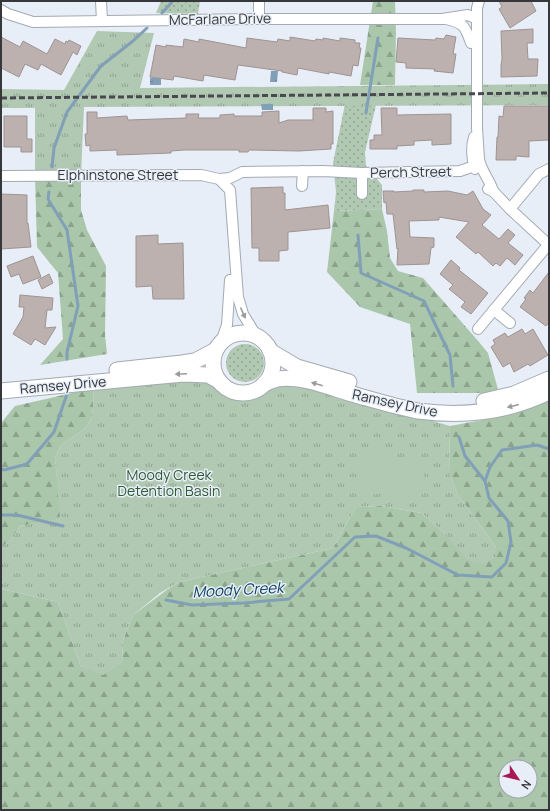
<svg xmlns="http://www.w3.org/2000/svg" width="550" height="811" font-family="Manrope,sans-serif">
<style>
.grass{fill:url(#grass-dots)}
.forest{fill:url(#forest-firs);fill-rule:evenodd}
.park{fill:url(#park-tufts)}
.pitch{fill:#b1c8b2}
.water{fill:url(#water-ripples)}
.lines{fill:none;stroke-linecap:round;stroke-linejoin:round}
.stream{stroke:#819fb7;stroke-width:3}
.building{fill:#bdb1b0;stroke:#9e9392}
.street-casing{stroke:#a3aab2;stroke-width:12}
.secondary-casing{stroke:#a3aab2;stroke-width:17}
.street{stroke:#fff;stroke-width:10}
.secondary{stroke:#fff;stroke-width:15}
.rail{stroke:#484a4f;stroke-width:3;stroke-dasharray:6 3;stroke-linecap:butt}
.oneway{fill:#9a9b9d}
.labels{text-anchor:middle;stroke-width:3;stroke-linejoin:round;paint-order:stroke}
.street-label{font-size:14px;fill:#35373b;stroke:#e7eef7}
.park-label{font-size:14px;fill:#2f5b35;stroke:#e7eef7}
.water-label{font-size:15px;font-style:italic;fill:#0b3f61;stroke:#e7eef7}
</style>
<defs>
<pattern id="grass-dots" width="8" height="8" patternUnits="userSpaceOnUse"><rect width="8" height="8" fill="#b1c8b2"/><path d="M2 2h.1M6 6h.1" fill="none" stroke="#91a392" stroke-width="1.8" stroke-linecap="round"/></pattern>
<pattern id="forest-firs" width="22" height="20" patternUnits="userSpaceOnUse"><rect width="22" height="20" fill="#aac7ac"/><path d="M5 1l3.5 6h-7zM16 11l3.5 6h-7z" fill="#8ba28d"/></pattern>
<pattern id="park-tufts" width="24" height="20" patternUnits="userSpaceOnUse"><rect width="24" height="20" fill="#b1c8b2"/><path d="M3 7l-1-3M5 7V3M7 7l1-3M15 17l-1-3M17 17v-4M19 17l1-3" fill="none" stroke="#91a392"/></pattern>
<pattern id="water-ripples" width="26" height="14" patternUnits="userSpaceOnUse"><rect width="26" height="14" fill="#819fb7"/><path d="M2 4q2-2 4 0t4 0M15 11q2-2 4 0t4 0" fill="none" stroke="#6a8296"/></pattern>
</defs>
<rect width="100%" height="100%" fill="#e7eef7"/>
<g class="grass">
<polygon points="161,1 200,1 198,14 156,13"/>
<polygon points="345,104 376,105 365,152 366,166 382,185 382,209 334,211 336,192 333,163"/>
<circle cx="245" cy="363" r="19"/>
</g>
<g class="forest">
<polygon points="373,1 395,1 396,33 395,85 360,85"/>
<polygon points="81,175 81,210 87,230 106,266 105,335 107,354 40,365 63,339 58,273 37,247 35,176"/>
<polygon points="382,209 387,231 390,258 398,271 423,278 479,342 488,353 499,393 417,393 410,324 360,307 327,272 334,211"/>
<path d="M94 388C93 402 95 421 83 430 69 442 61 439 55 459L61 519 20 526 14 536 1 548V423L15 406Z"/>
<path d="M549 401V810H1V589L58 602 81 667 122 664 123 640 133 615 168 589 179 582 333 548 356 507 381 506 422 513 446 535 496 547 458 495 449 473 450 426 514 414ZM506 767H530V791H506Z"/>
</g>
<g class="park">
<polygon points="97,31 154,33 140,88 549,84 549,105 84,107 81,175 35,176 35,108 1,108 1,89 64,90"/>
<path d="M204 380 244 397 286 382 352 398 450 426 449 473 458 495 496 547V557L483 564 468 560 446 535 422 513 381 506 356 507 333 548 179 582 160 593 133 615 123 640 122 664 103 675 81 667 58 602 1 589V548L14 536 20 526 60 518 55 459C61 439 69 442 83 430 95 421 93 402 94 388Z"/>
</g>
<path class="pitch" d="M371 452 379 453 396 459 412 461 424 470C425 484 424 507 404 503 398 502 394 497 388 495 382 493 375 495 369 494 352 491 358 467 362 456Z"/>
<g class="water">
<polygon points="271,71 278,71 277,82 270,82"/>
<rect x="150" y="78" width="11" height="7"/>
<polygon points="261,104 273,104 273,110 262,110"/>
</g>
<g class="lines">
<g class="stream">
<polyline points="162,13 173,1"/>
<polyline points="366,113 378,38"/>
<polyline points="52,167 54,148 67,112 101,66 133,41 147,28"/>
<polyline points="49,192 48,199 67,230 78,306 67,352 67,359"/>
<polyline points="358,235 361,273 424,301 450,355 453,386"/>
<polyline points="459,437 465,456 485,481"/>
<polyline points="1,469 4,470 27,464 54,432 68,391"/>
<polyline points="1,515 17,515 63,526"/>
<polyline points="166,600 192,605 244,603 289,599 355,537 376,536 406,548 458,575 492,577 506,563 511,542 508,521 489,498 485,481 490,467 502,450 537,445 549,449"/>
</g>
</g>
<g class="building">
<polygon points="499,1 531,1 536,11 510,28 499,9 502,7"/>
<polygon points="533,29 533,43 527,43 528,59 538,59 537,76 501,77 501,65 502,59 501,31"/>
<polygon points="446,35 456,37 453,54 456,54 453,73 434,71 435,69 406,68 406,63 396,62 398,38 435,40 436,38 444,39"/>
<polygon points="1,37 20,47 23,41 47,54 55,39 65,44 66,41 68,42 69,40 81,46 77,55 73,52 61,75 41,64 38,70 25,64 19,77 1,68"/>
<polygon points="290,37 315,41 316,39 323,40 323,38 340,41 340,38 355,40 355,43 360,43 359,48 361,48 358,66 353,65 351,76 329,72 329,74 298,68 297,75 282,72 282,71 238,65 235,80 204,75 203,81 174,76 173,80 150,77 156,45 166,47 166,45 183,47 184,39 199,42 199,39 246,48 247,38 277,42 278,39 290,41"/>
<polygon points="504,106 549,106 549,140 529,141 529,157 516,156 516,160 496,160 497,137 498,137 499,116 503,117"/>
<polygon points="313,108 326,108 326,112 333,111 333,144 331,144 331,149 299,151 249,150 248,152 239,152 239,150 184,150 171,151 171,153 117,155 117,150 90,151 90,145 86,146 85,134 87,134 87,112 97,112 97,118 127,116 128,120 186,118 186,114 199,114 198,118 220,118 220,115 234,114 234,116 262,116 262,112 279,111 279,123 288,120 313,120"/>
<polygon points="381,108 397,108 397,115 451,114 451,144 432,145 432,140 414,141 414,145 397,146 397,149 370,149 370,140 374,140 374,135 382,135"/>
<polygon points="4,116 27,116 27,139 32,139 32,152 21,152 21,147 4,147"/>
<polygon points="283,187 283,193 285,193 285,210 328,205 330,228 288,232 288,250 279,251 279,261 259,261 259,248 252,248 251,188"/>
<polygon points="413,190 424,190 424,192 448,191 467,195 473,191 483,209 491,215 482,225 499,239 508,229 515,235 508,243 523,255 515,265 507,258 500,266 496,263 493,266 478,252 476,254 456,237 469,222 439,217 439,220 409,221 410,237 434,238 434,247 431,248 429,264 397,265 398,248 397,249 393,214 387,214 386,202 384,203 383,191 394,191 394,192 413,191"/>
<polygon points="1,194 27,195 27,223 28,223 31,247 1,249"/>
<polygon points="158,235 158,244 183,243 184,299 153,299 152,286 136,287 136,236"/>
<polygon points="33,256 41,277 23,284 19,274 11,277 7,266"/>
<polygon points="451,260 460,268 459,270 488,293 471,314 461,307 465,302 449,289 453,285 440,274"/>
<polygon points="549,272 549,322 546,326 520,307 526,299 524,298 530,290 533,293"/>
<polygon points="49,274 53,283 42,289 38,280"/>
<polygon points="20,295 53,298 52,310 47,310 45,328 56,327 45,345 35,339 31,345 13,334 23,317 24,307 19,307"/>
<polygon points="522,329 525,334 533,329 548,355 530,366 528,364 514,372 510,363 503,367 491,347 495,344 493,340 505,333 508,337"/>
</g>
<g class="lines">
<g class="street-casing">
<g id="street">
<polyline points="101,1 102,21"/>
<path d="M479 1 477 8V128L479 159C481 171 490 180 493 191"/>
<polyline points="1,10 8,14 33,22 259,19 442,19 468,15 477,19"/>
<polyline points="259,19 259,1"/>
<path d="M446 19C464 23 465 26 471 43"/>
<path d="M474 137C471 147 472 159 475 169"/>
<polyline points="1,176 201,175 219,179 230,190 238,297 243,314 257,337"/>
<polyline points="219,179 230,178 242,172 323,171 362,173"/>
<polyline points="302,186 303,171"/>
<polyline points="488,189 493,191 510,209 549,245"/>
<polyline points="362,194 362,173 460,171 480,164"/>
<polyline points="510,209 539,174 549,169"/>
<polyline points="494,310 510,323"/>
<polyline points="478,329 548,245"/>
<polyline points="221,342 227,325 230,280"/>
</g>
</g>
<g class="secondary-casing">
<g id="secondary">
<circle cx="243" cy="363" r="30"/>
<polyline points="270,351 297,367 349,382"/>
<polyline points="117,370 182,363 195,361 216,350"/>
<path d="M264 384C268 382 273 380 278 379 300 375 331 388 352 394 374 400 396 407 418 411 463 417 508 412 549 392"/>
<polyline points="1,391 183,374 208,375 219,381"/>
<polyline points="484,401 514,394 549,379"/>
</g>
</g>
<use href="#street" class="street"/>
<use href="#secondary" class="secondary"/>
<polyline class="rail" points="1,98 549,93"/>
</g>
<defs><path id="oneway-solid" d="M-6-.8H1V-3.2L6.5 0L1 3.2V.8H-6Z"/></defs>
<g class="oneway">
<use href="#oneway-solid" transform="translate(243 313) rotate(66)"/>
<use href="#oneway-solid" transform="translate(181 374) rotate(177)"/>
<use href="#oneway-solid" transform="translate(317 384) rotate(-164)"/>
<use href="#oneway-solid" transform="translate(513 406) rotate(166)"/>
</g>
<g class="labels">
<g class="street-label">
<text transform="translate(220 19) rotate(-1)" y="5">McFarlane Drive</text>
<text transform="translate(411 172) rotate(-1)" y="5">Perch Street</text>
<text x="118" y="180">Elphinstone Street</text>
<text transform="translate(63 385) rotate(-5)" y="5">Ramsey Drive</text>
<text transform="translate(395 403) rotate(12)" y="5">Ramsey Drive</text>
</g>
<g class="park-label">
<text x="169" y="480">Moody Creek<tspan x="169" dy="16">Detention Basin</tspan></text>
</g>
<g class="water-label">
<text transform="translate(238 590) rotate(-3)" y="5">Moody Creek</text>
</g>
</g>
<rect width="550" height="811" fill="none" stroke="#35373b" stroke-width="4"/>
<g transform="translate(518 779) rotate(125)"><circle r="19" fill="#e7eef7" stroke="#a0a5ac"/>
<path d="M0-3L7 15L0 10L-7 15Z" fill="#a81855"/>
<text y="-6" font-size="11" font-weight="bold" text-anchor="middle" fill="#35373b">N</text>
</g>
</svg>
